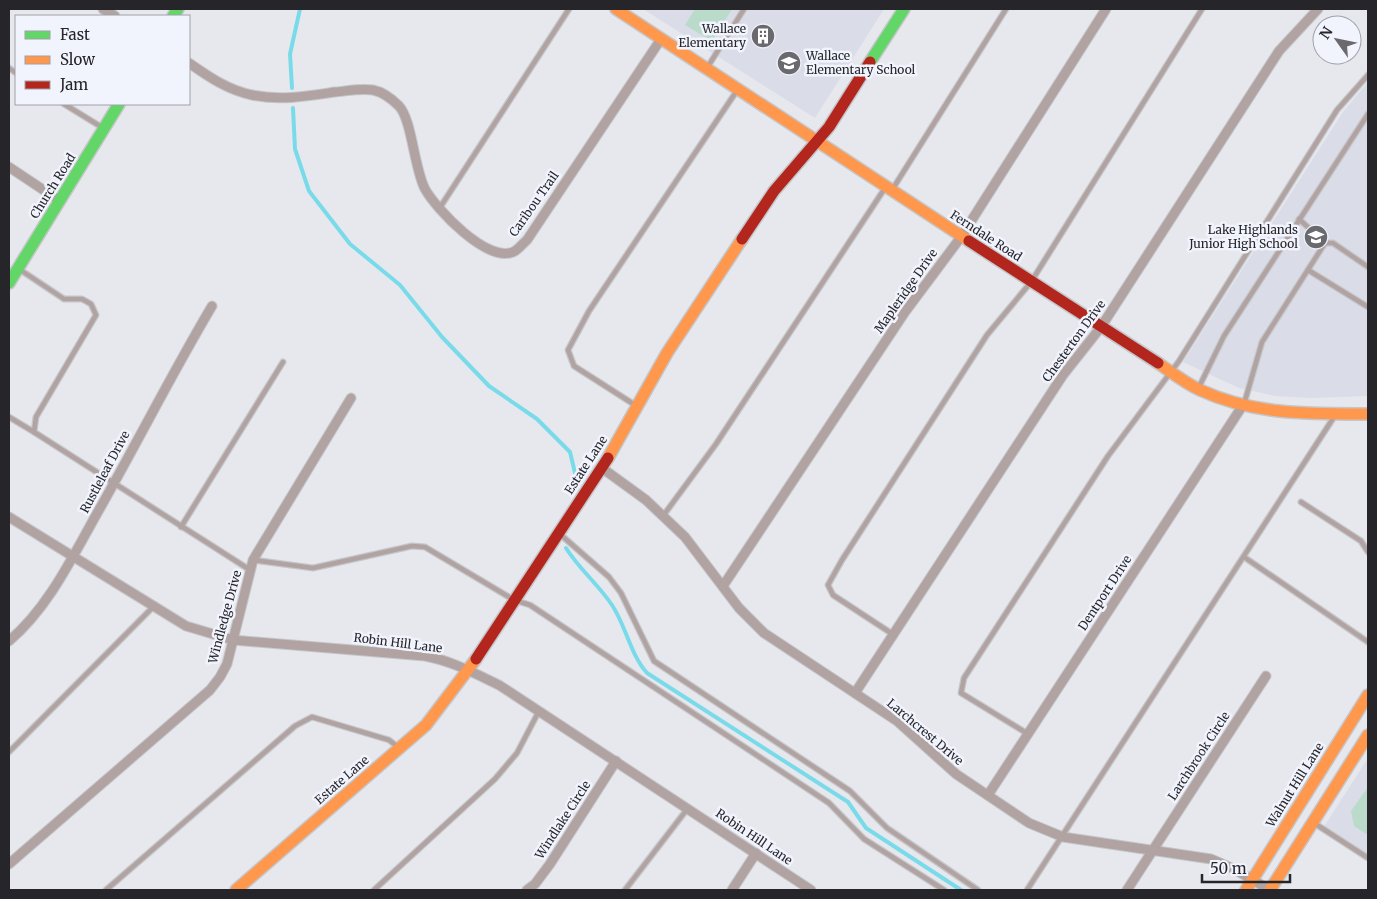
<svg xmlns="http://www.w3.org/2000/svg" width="1377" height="899" font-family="Merriweather,serif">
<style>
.built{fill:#dadce8}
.green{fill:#badbc9}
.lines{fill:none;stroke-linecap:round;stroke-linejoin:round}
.stream{stroke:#79dbea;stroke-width:4}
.lane-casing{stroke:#c5c6c9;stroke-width:7}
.street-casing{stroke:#c5c6c9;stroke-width:11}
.fast-casing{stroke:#c5c6c9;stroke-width:14}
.slow-casing{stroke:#c5c6c9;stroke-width:14}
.jam-casing{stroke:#c5c6c9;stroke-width:14}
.lane{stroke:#b0a3a2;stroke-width:4.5}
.street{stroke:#b0a3a2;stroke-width:9}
.fast{stroke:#63d668;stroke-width:11}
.slow{stroke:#ff974d;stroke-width:11}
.jam{stroke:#b3261e;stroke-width:11}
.labels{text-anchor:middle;stroke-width:5;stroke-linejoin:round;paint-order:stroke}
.poi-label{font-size:12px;fill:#26262a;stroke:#f1f3fd;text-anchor:end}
.street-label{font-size:12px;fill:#26262a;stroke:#f1f3fd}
</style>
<rect width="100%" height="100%" fill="#e7e8ed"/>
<g class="built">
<polygon points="643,9 884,9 815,118"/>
<polygon points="1368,82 1368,396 1311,398 1275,396 1239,388 1183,362 1343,112"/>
<polygon points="1368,758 1368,858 1322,830"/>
</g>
<g class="green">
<polygon points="695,9 732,9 712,41 685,25"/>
<polygon points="1368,787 1368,835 1354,826 1351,811"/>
</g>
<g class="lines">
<g class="stream">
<polyline points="292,88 290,54 300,9"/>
<polyline points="293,108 295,149 309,191 350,244 400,285 442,337 489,386 537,419 570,452 575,473"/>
<path d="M566 548C579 569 598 584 612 605 626 626 630 654 647 673L848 802 866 828 961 890"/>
</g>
<g class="lane-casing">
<g id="lane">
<polyline points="9,68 16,73"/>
<polyline points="707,68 744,9"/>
<polyline points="64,104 103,128"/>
<polyline points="892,190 1006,9"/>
<polyline points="439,209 569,9"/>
<polyline points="1325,243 1333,243 1368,267"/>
<polyline points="19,269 64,299 82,299 91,304 96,315 36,417 34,432 250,570"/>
<polyline points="1308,270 1368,307"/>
<polyline points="1199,387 1224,336 1368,114"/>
<polyline points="1244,404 1262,342 1325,243 1299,219"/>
<polyline points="635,405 574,366 568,350 589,311 736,92"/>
<polyline points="9,417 34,432"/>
<polyline points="1301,502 1361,541 1368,552"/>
<polyline points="663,516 716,444 885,188"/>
<polyline points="181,527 283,362"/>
<polyline points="561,535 609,577 621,593 654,661 850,791 887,828 978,890"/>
<polyline points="1244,557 1368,642"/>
<polyline points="253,560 313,568 412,546 425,547 514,600 530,605 829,803 864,839 944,890"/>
<polyline points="894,635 833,595 828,585 842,560 987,335 1031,282 1202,9"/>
<polyline points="1028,734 961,693 964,678 1108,456 1179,361 1337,110 1368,75"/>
<polyline points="9,752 153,607"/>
<polyline points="1314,823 1368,858"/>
<polyline points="106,890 295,726 312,717 389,740 398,747"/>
<polyline points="374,890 495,779 517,753 539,711"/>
<polyline points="625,890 688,808"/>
<polyline points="1027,890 1334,417"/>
</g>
</g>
<g class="street-casing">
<g id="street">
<polyline points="103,9 115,16"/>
<path d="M189 63C209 77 228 90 252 95 280 101 308 96 335 92 347 91 361 88 373 90 383 92 392 99 399 106 412 120 414 168 425 189 436 209 487 263 513 252 518 250 523 243 527 240L661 39"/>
<polyline points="9,167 60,201"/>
<polyline points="602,468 646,500 685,537 739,608 764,633 897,721 956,774 1029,823 1063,837 1211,859 1234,869 1270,890"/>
<path d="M9 517 186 626 233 640 425 656C452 661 474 673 499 685L811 890"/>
<polyline points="723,586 905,312 961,237 1106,9"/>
<path d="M9 641C47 609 71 560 95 517 135 447 171 375 212 306"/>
<polyline points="855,693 1063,375 1101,327 1279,51 1318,9"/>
<polyline points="988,795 1243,405"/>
<polyline points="9,864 210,690 220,677 227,664 253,560 351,398"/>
<polyline points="527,890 535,884 550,864 616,761"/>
<polyline points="732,890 756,853"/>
<polyline points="1127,890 1266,676"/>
</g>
</g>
<g class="fast-casing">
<g id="fast">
<polyline points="173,16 178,9"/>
<polyline points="870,62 904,9"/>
<polyline points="9,283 119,104"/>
</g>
</g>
<g class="slow-casing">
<g id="slow">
<polyline points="616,9 969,241"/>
<path d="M1158 363C1171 372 1185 383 1200 390 1254 415 1309 414 1368 414"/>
<polyline points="608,458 667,353 742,239"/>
<polyline points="236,890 426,725 476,659"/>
<polyline points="1246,890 1368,695"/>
<polyline points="1270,890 1368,735"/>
</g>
</g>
<g class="jam-casing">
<g id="jam">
<polyline points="742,239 774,191 829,127 870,62"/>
<polyline points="969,241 1158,363"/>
<polyline points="476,659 608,458"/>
</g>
</g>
<use href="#lane" class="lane"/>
<use href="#street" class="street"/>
<use href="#fast" class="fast"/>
<use href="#slow" class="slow"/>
<use href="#jam" class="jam"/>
</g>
<defs>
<g id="building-disc" transform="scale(1.25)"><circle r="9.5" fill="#6a6a6e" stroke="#f1f3fd"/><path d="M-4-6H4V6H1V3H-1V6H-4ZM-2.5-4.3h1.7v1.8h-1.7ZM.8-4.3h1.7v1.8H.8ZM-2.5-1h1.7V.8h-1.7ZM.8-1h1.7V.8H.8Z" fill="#fff"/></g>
<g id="school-disc" transform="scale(1.25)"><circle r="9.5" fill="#6a6a6e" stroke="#f1f3fd"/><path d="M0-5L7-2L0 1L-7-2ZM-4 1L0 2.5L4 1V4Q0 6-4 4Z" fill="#fff"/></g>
</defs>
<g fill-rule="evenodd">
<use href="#building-disc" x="763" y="36"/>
<use href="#school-disc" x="789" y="63"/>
<use href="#school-disc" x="1316" y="237"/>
</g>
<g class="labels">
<g class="poi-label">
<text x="746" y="33">Wallace<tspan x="746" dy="14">Elementary</tspan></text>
<text x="806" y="60" text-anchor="start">Wallace<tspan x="806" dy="14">Elementary School</tspan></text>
<text x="1298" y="234">Lake Highlands<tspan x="1298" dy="14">Junior High School</tspan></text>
</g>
<g class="street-label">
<text transform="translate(53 186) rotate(-58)" y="4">Church Road</text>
<text transform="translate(534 204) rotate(-55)" y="4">Caribou Trail</text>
<text transform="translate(986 236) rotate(33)" y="4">Ferndale Road</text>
<text transform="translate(906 291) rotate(-55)" y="4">Mapleridge Drive</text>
<text transform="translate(1074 341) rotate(-54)" y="4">Chesterton Drive</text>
<text transform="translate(586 465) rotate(-57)" y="4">Estate Lane</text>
<text transform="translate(105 472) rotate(-62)" y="4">Rustleleaf Drive</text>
<text transform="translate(1105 593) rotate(-57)" y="4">Dentport Drive</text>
<text transform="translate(225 617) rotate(-75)" y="4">Windledge Drive</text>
<text transform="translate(398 643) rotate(7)" y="4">Robin Hill Lane</text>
<text transform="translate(925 732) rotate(40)" y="4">Larchcrest Drive</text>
<text transform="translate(1199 756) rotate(-57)" y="4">Larchbrook Circle</text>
<text transform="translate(342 780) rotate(-41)" y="4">Estate Lane</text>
<text transform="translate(1295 785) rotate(-58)" y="4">Walnut Hill Lane</text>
<text transform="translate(563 820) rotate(-57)" y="4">Windlake Circle</text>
<text transform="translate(754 837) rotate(34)" y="4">Robin Hill Lane</text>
</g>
</g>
<rect width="1377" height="899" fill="none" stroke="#26262a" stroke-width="20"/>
<rect x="15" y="15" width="175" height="90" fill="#f1f3fd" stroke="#a0a1a9"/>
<rect x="25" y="31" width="25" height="8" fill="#63d668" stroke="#a0a1a9"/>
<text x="60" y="40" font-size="15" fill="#26262a">Fast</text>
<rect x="25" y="56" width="25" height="8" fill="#ff974d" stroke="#a0a1a9"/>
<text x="60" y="65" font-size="15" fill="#26262a">Slow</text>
<rect x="25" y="81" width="25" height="8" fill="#b3261e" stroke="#a0a1a9"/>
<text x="60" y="90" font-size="15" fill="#26262a">Jam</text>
<g transform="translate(1337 40) rotate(303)"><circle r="24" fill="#f1f3fd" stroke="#a0a1a9"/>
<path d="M0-4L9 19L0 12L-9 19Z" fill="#6a6a6e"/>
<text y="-8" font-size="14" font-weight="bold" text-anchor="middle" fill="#26262a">N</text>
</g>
<path d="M1202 874v8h88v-8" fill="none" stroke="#26262a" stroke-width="2.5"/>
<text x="1210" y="874" font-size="15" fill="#26262a" stroke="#f1f3fd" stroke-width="4" paint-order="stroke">50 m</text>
</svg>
